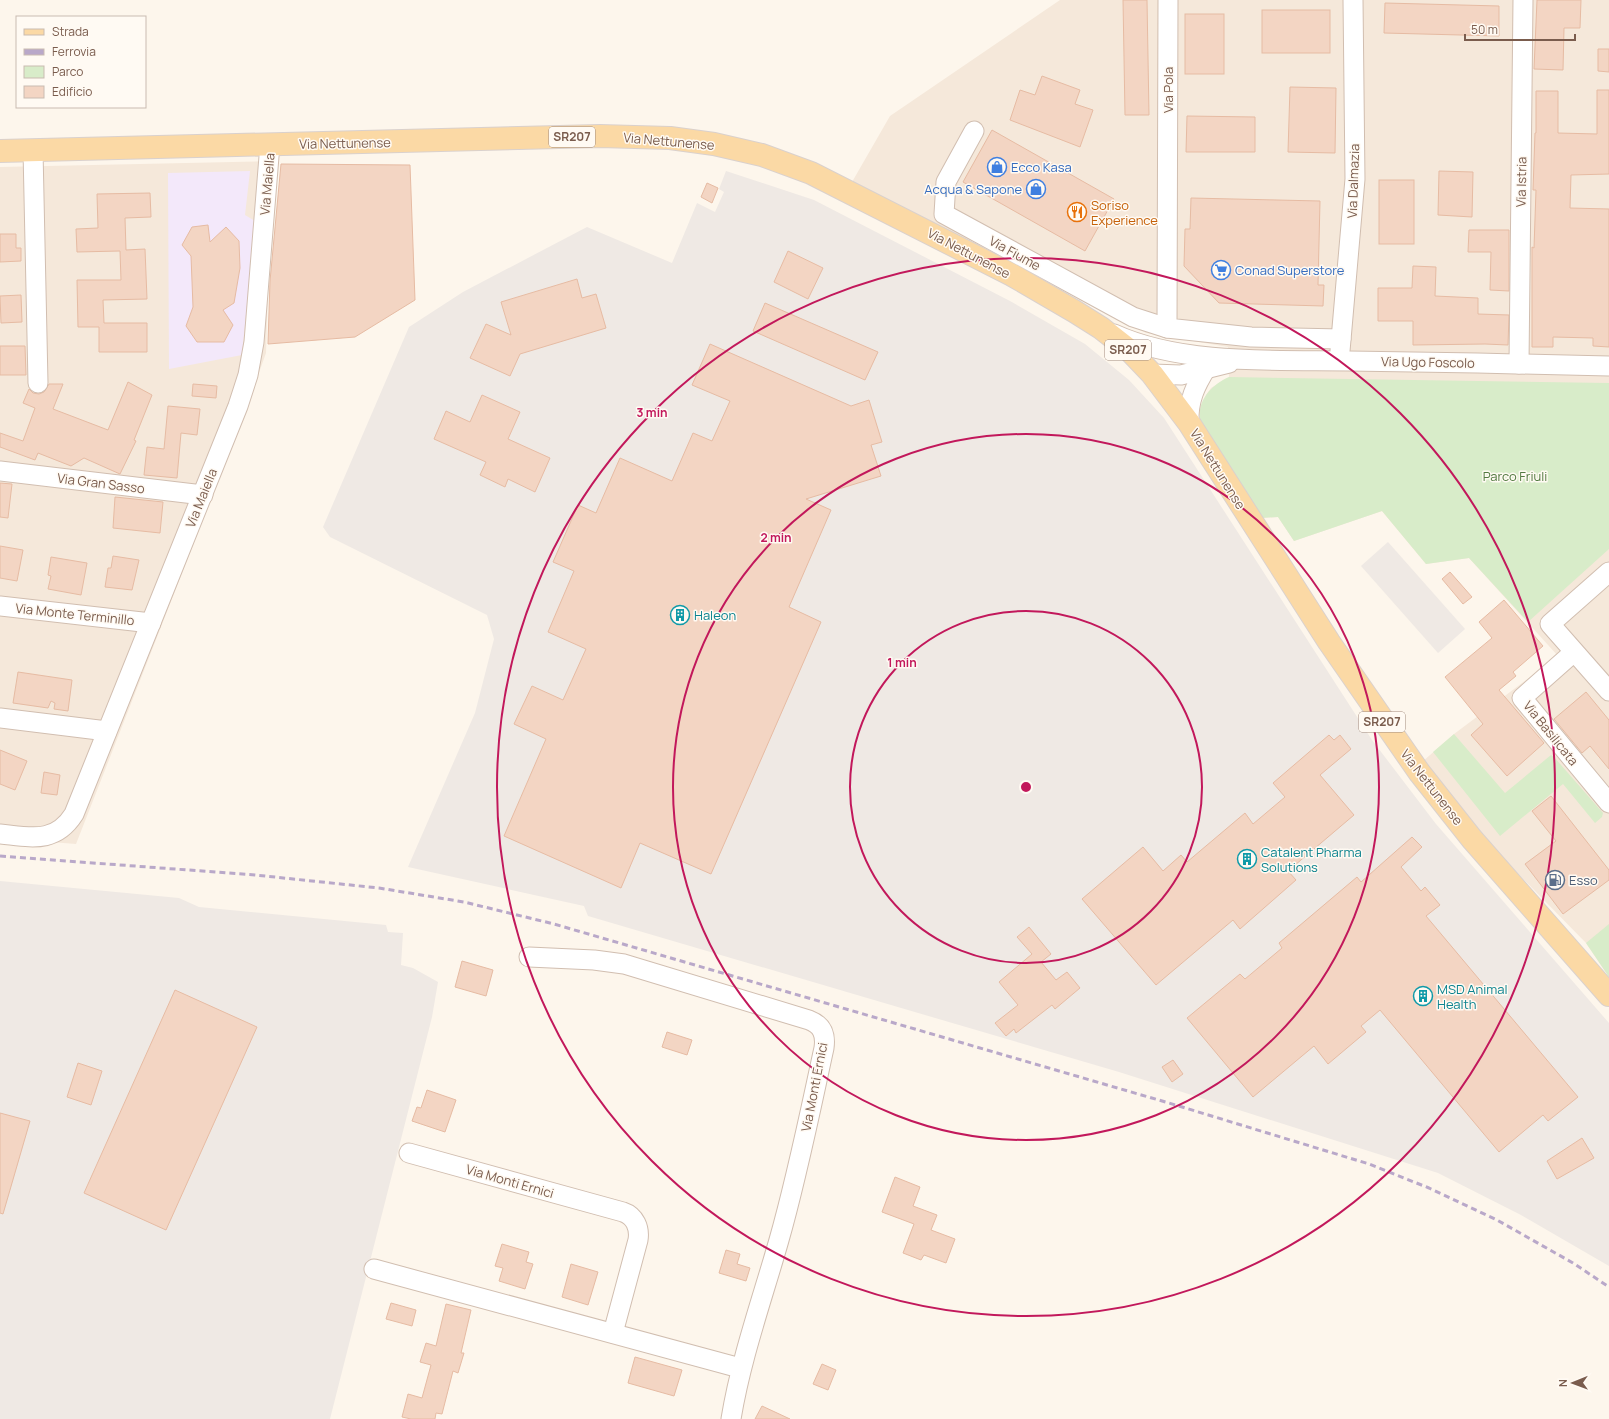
<svg xmlns="http://www.w3.org/2000/svg" width="1609" height="1419" font-family="Manrope,sans-serif">
<style>
.residential{fill:#f5e8da}
.industrial{fill:#efe9e4}
.education{fill:#f3e8fa}
.green{fill:#d8ecc9}
.building{fill:#f3d5c3;stroke:#e6bba3}
.lines{fill:none;stroke-linecap:round;stroke-linejoin:round}
.minor-casing{stroke:#d1beb0;stroke-width:21}
.major-casing{stroke:#dad1cd;stroke-width:24}
.minor{stroke:#fff;stroke-width:19}
.major{stroke:#fbd9a5;stroke-width:22}
.rail{stroke:#b9a8c9;stroke-width:3;stroke-dasharray:6 4;stroke-linecap:butt}
.ring{fill:none;stroke:#c2185b;stroke-width:2}
.labels{text-anchor:middle;stroke-width:3;stroke-linejoin:round;paint-order:stroke}
.shield{fill:#fffaf3;stroke:#a28b7f;stroke-width:1}
.shield-label{font-size:12px;font-weight:bold;fill:#7a5c4d}
.street-label{font-size:13px;fill:#7a5c4d;stroke:#fffaf3}
.shop-label{font-size:13px;fill:#366cbe;stroke:#fffaf3;text-anchor:start}
.food-label{font-size:13px;fill:#c56008;stroke:#fffaf3;text-anchor:start}
.park-label{font-size:13px;fill:#537a41;stroke:#fffaf3}
.culture-label{font-size:13px;fill:#0d838f;stroke:#fffaf3;text-anchor:start}
.service-label{font-size:13px;fill:#4e5e75;stroke:#fffaf3;text-anchor:start}
.centre{fill:#c2185b;stroke:#fffaf3;stroke-width:2}
.ring-label{font-size:12px;text-anchor:middle;font-weight:bold;fill:#c2185b;stroke:#fffaf3;stroke-width:3;stroke-linejoin:round;paint-order:stroke}
</style>
<rect width="100%" height="100%" fill="#fdf6ec"/>
<g class="residential">
<polygon points="1060,0 1609,0 1609,977 1586,943 1490,845 1422,762 1454,734 1558,656 1469,558 1426,564 1382,511 1294,541 1278,517 1261,518 1199,417 1202,403 1206,395 1211,388 1229,377 1228,347 1146,333 852,182 890,116"/>
<polygon points="277,161 269,253 266,353 244,415 76,844 0,838 0,167"/>
</g>
<g class="industrial">
<polygon points="726,171 814,200 1010,301 1085,344 1129,380 1164,418 1372,740 1436,824 1609,1023 1609,1266 1521,1215 1438,1173 1119,1072 588,916 584,906 408,867 475,713 494,639 487,615 330,537 323,527 409,327 463,292 587,227 672,263 697,203 715,212 724,192 719,189"/>
<polygon points="1388,542 1465,629 1438,653 1361,566"/>
<polygon points="0,881 179,898 199,907 386,925 388,932 403,933 401,965 413,968 438,982 432,1017 330,1419 0,1419"/>
</g>
<polygon class="education" points="250,171 245,215 255,221 242,355 169,369 168,173"/>
<g class="green">
<path d="M1229 377 1609 383V549L1528 622 1469 558 1426 564 1382 511 1294 541 1278 517 1261 518 1201 424C1195 402 1211 385 1229 377Z"/>
<polygon points="1454,734 1505,793 1551,755 1554,757 1603,813 1602,817 1595,823 1563,784 1500,836 1433,752"/>
<polygon points="1609,924 1609,977 1586,943"/>
</g>
<g class="building">
<polygon points="1123,0 1147,0 1149,115 1125,115"/>
<polygon points="1537,0 1581,0 1580,28 1564,28 1563,70 1534,69"/>
<polygon points="1385,3 1499,6 1499,36 1384,33"/>
<rect x="1262" y="10" width="68" height="43"/>
<rect x="1185" y="14" width="39" height="60"/>
<polygon points="1598,49 1609,49 1609,72 1598,71"/>
<polygon points="1042,76 1080,90 1075,104 1093,110 1080,147 1010,120 1020,90 1035,95"/>
<polygon points="1290,87 1336,88 1335,153 1288,152"/>
<polygon points="1597,90 1609,90 1609,174 1571,175 1570,208 1609,209 1609,347 1593,346 1593,338 1553,337 1553,347 1532,347 1532,247 1534,248 1536,190 1533,190 1535,133 1536,133 1536,91 1558,91 1558,133 1597,134"/>
<polygon points="1187,116 1255,117 1255,152 1186,152"/>
<polygon points="992,130 1114,199 1085,251 963,182"/>
<polygon points="281,164 410,165 415,300 355,337 268,344 270,281"/>
<polygon points="1439,171 1473,172 1472,217 1438,215"/>
<rect x="1379" y="180" width="35" height="64"/>
<polygon points="707,183 718,188 712,203 701,197"/>
<polygon points="150,193 151,217 125,218 126,250 145,249 147,299 103,300 104,323 147,323 147,352 99,352 99,327 78,327 77,280 121,280 120,251 77,252 76,229 98,228 97,194"/>
<polygon points="1191,198 1320,201 1318,285 1324,285 1323,306 1219,303 1184,266 1185,229 1190,229"/>
<polygon points="208,225 210,242 226,227 239,241 240,268 234,303 223,310 233,325 224,342 197,342 186,326 193,307 191,256 182,245 192,227"/>
<polygon points="1469,230 1509,230 1509,291 1490,290 1491,252 1468,252"/>
<polygon points="0,234 16,234 16,248 21,248 21,261 0,262"/>
<polygon points="788,251 823,268 808,299 774,282"/>
<polygon points="1413,266 1436,267 1435,296 1478,298 1478,314 1509,315 1508,345 1485,344 1413,345 1413,321 1378,321 1378,288 1412,288"/>
<polygon points="577,279 582,298 596,294 606,328 520,354 510,376 470,358 486,324 511,335 501,302"/>
<polygon points="21,295 22,322 1,323 0,296"/>
<polygon points="765,303 878,352 865,380 753,331"/>
<polygon points="710,344 851,406 869,400 882,442 871,445 881,476 806,499 831,510 789,607 821,622 711,874 640,843 621,888 504,836 546,739 514,724 532,686 563,700 586,649 548,632 574,571 553,562 578,505 596,513 620,458 672,481 693,433 712,441 730,401 692,385"/>
<polygon points="0,346 25,346 26,375 0,375"/>
<polygon points="128,382 152,395 134,440 136,441 120,474 84,458 71,466 38,453 35,460 0,447 0,433 23,441 35,408 23,403 29,389 33,393 39,394 44,392 49,384 63,384 53,409 108,430"/>
<polygon points="193,384 217,386 216,398 192,396"/>
<polygon points="482,395 520,412 508,439 550,458 535,492 508,479 505,487 480,475 486,462 434,439 446,411 470,422"/>
<polygon points="168,406 200,409 197,435 181,433 177,478 144,475 147,447 164,449"/>
<polygon points="0,483 12,484 8,518 0,517"/>
<polygon points="115,497 163,502 160,533 113,528"/>
<polygon points="0,546 23,550 17,581 0,578"/>
<polygon points="113,556 139,560 132,590 105,587 108,568 111,568"/>
<polygon points="51,557 87,563 81,595 48,589 51,576 48,575"/>
<polygon points="1450,572 1472,597 1463,604 1442,579"/>
<polygon points="1504,600 1543,646 1513,672 1516,676 1499,690 1544,743 1507,776 1471,735 1483,724 1445,677 1492,638 1479,622"/>
<polygon points="18,672 72,680 68,711 54,709 55,703 51,701 48,708 13,703"/>
<polygon points="1586,692 1609,720 1609,769 1590,746 1582,753 1554,719"/>
<polygon points="1329,735 1334,740 1340,735 1351,749 1320,775 1354,815 1288,871 1296,880 1240,929 1233,920 1156,985 1082,899 1143,847 1163,871 1181,855 1187,862 1245,813 1253,824 1285,797 1273,783"/>
<polygon points="0,750 27,761 15,790 0,784"/>
<polygon points="44,772 60,775 57,795 41,793"/>
<polygon points="1551,796 1609,870 1609,880 1563,914 1525,864 1556,841 1532,811"/>
<polygon points="1412,837 1422,847 1401,867 1421,891 1425,887 1440,905 1426,916 1578,1097 1548,1121 1543,1115 1499,1152 1380,1010 1361,1026 1366,1032 1328,1064 1314,1046 1253,1097 1187,1018 1240,974 1245,979 1282,948 1279,943 1357,877 1361,882"/>
<polygon points="1029,927 1051,954 1041,962 1056,980 1067,972 1080,988 1055,1009 1052,1005 1016,1033 1014,1029 1006,1036 995,1023 1018,1005 999,982 1032,954 1017,937"/>
<polygon points="462,961 493,970 486,996 455,987"/>
<polygon points="175,990 257,1027 166,1230 84,1193"/>
<polygon points="667,1032 692,1040 687,1055 662,1047"/>
<polygon points="1173,1060 1183,1074 1172,1082 1162,1067"/>
<polygon points="78,1063 102,1071 91,1105 67,1097"/>
<polygon points="427,1090 456,1100 445,1132 412,1121 417,1107 421,1108"/>
<polygon points="0,1113 30,1121 3,1214 0,1213"/>
<polygon points="1582,1138 1594,1158 1557,1179 1547,1161"/>
<polygon points="895,1177 920,1187 913,1206 937,1215 931,1230 955,1239 946,1263 924,1255 921,1260 903,1253 914,1224 882,1212"/>
<polygon points="502,1244 529,1252 526,1262 533,1264 525,1289 499,1281 503,1268 495,1266"/>
<polygon points="726,1250 740,1254 737,1264 750,1268 746,1281 719,1273"/>
<polygon points="571,1264 598,1272 588,1305 562,1297"/>
<polygon points="391,1303 416,1310 412,1326 386,1319"/>
<polygon points="446,1304 471,1310 461,1353 464,1353 458,1373 453,1371 442,1414 436,1413 435,1419 411,1419 402,1417 408,1394 422,1398 431,1365 420,1362 426,1343 436,1346"/>
<polygon points="635,1357 682,1370 674,1396 628,1383"/>
<polygon points="822,1364 836,1370 828,1390 813,1384"/>
<polygon points="762,1406 790,1419 755,1419"/>
</g>
<g class="lines">
<g class="minor-casing">
<g id="minor">
<polyline points="1168,0 1167,328 1251,337 1341,339"/>
<polyline points="974,131 946,182 944,214 1133,317 1167,328"/>
<polyline points="33,150 38,383"/>
<path d="M1114 334C1182 365 1275 360 1349 361 1436 362 1522 364 1609 366"/>
<polyline points="1340,351 1355,179 1353,0"/>
<polyline points="1519,364 1523,0"/>
<polyline points="1152,374 1181,375 1229,363"/>
<path d="M1189 423C1188 401 1195 386 1207 367"/>
<polyline points="0,471 203,495"/>
<polyline points="1609,572 1550,624 1609,691"/>
<polyline points="0,606 151,623"/>
<polyline points="1574,652 1522,698 1609,803"/>
<polyline points="0,718 107,731"/>
<path d="M0 834C31 837 55 844 74 814L238 406 248 375 254 342 270 144"/>
<path d="M529 957 594 960 624 964 809 1020C822 1025 826 1034 824 1048 810 1112 797 1177 779 1240 762 1300 741 1358 731 1419"/>
<path d="M409 1153 623 1212C635 1216 640 1228 638 1240L613 1333"/>
<polyline points="374,1269 740,1368"/>
</g>
</g>
<g class="major-casing">
<polyline id="major" points="0,151 600,136 670,138 714,144 762,155 811,173 1012,275 1074,311 1101,328 1129,350 1152,374 1189,423 1329,642 1419,772 1472,839 1609,995"/>
</g>
<use href="#minor" class="minor"/>
<use href="#major" class="major"/>
<polyline class="rail" points="0,856 255,875 379,888 464,902 554,924 1169,1103 1369,1164 1429,1188 1497,1220 1573,1263 1609,1287"/>
</g>
<g class="ring">
<circle cx="1026" cy="787" r="176"/>
<circle cx="1026" cy="787" r="353"/>
<circle cx="1026" cy="787" r="529"/>
</g>
<defs>
<g id="shop-ring" transform="scale(1)"><circle r="9.5" fill="#fffaf3" stroke="#3f7fe0" stroke-width="1.5"/><path d="M-5-2.5h2.3a2.7 3.5 0 0 1 5.4 0H5L5.5 6h-11ZM-1.5-2.5h3a1.5 2.3 0 0 0-3 0Z" fill="#3f7fe0"/></g>
<g id="restaurant-ring" transform="scale(1)"><circle r="9.5" fill="#fffaf3" stroke="#e8710a" stroke-width="1.5"/><path d="M-5-6h1v4h1v-4h1v4h1v-4h1v5L-1.5 .5V6h-2V.5L-5-1ZM5-6V6H3V1.5H1.5Q1.5-4 5-6Z" fill="#e8710a"/></g>
<g id="supermarket-ring" transform="scale(1)"><circle r="9.5" fill="#fffaf3" stroke="#3f7fe0" stroke-width="1.5"/><path d="M-6-5.5h2.5l.6 2H6L4.5 2H-2.5L-4.4-4H-6ZM-1.5 3.2a1.3 1.3 0 1 0 .1 0ZM3 3.2a1.3 1.3 0 1 0 .1 0Z" fill="#3f7fe0"/></g>
<g id="building-ring" transform="scale(1)"><circle r="9.5" fill="#fffaf3" stroke="#0f9aa8" stroke-width="1.5"/><path d="M-4-6H4V6H1V3H-1V6H-4ZM-2.5-4.3h1.7v1.8h-1.7ZM.8-4.3h1.7v1.8H.8ZM-2.5-1h1.7V.8h-1.7ZM.8-1h1.7V.8H.8Z" fill="#0f9aa8"/></g>
<g id="fuel-ring" transform="scale(1)"><circle r="9.5" fill="#fffaf3" stroke="#5c6f8a" stroke-width="1.5"/><path d="M-5.5-6h7V0h2V4h1.3V-2.5L3-4.5l.8-.8L6-3V5H2.5V1h-1V6h-7ZM-4.2-4.7v3.2H.2V-4.7Z" fill="#5c6f8a"/></g>
</defs>
<g fill-rule="evenodd">
<use href="#shop-ring" x="997" y="167"/>
<use href="#shop-ring" x="1036" y="189"/>
<use href="#restaurant-ring" x="1077" y="212"/>
<use href="#supermarket-ring" x="1221" y="270"/>
<use href="#building-ring" x="680" y="615"/>
<use href="#building-ring" x="1247" y="859"/>
<use href="#fuel-ring" x="1555" y="880"/>
<use href="#building-ring" x="1423" y="996"/>
</g>
<g class="labels">
<g class="shield">
<rect x="549" y="127" width="46" height="20" rx="3"/>
<rect x="1105" y="340" width="46" height="20" rx="3"/>
<rect x="1359" y="712" width="46" height="20" rx="3"/>
</g>
<g class="shield-label">
<text x="572" y="141">SR207</text>
<text x="1128" y="354">SR207</text>
<text x="1382" y="726">SR207</text>
</g>
<g class="street-label">
<text transform="translate(1168 90) rotate(-90)" y="5">Via Pola</text>
<text transform="translate(669 141) rotate(5)" y="5">Via Nettunense</text>
<text transform="translate(345 143) rotate(-1)" y="5">Via Nettunense</text>
<text transform="translate(1353 181) rotate(-88)" y="5">Via Dalmazia</text>
<text transform="translate(1521 182) rotate(-89)" y="5">Via Istria</text>
<text transform="translate(267 184) rotate(-85)" y="5">Via Maiella</text>
<text transform="translate(969 253) rotate(28)" y="5">Via Nettunense</text>
<text transform="translate(1015 253) rotate(29)" y="5">Via Fiume</text>
<text transform="translate(1428 362) rotate(1)" y="5">Via Ugo Foscolo</text>
<text transform="translate(1218 469) rotate(58)" y="5">Via Nettunense</text>
<text transform="translate(101 483) rotate(7)" y="5">Via Gran Sasso</text>
<text transform="translate(201 498) rotate(-68)" y="5">Via Maiella</text>
<text transform="translate(75 614) rotate(6)" y="5">Via Monte Terminillo</text>
<text transform="translate(1551 733) rotate(51)" y="5">Via Basilicata</text>
<text transform="translate(1432 787) rotate(52)" y="5">Via Nettunense</text>
<text transform="translate(814 1087) rotate(-79)" y="5">Via Monti Ernici</text>
<text transform="translate(510 1181) rotate(16)" y="5">Via Monti Ernici</text>
</g>
<g class="shop-label">
<text x="1011" y="172">Ecco Kasa</text>
<text x="1022" y="194" text-anchor="end">Acqua &amp; Sapone</text>
<text x="1235" y="275">Conad Superstore</text>
</g>
<g class="food-label">
<text x="1091" y="210">Soriso<tspan x="1091" dy="15">Experience</tspan></text>
</g>
<g class="park-label">
<text x="1515" y="481">Parco Friuli</text>
</g>
<g class="culture-label">
<text x="694" y="620">Haleon</text>
<text x="1261" y="857">Catalent Pharma<tspan x="1261" dy="15">Solutions</tspan></text>
<text x="1437" y="994">MSD Animal<tspan x="1437" dy="15">Health</tspan></text>
</g>
<g class="service-label">
<text x="1569" y="885">Esso</text>
</g>
</g>
<circle cx="1026" cy="787" r="6" class="centre"/>
<g class="ring-label">
<text x="652" y="417">3 min</text>
<text x="776" y="542">2 min</text>
<text x="902" y="667">1 min</text>
</g>
<rect x="16" y="16" width="130" height="92" fill="#fffaf3" stroke="#cabbb1"/>
<rect x="24" y="29" width="20" height="6" fill="#fbd9a5" stroke="#cabbb1"/>
<text x="52" y="36" font-size="12" fill="#7a5c4d">Strada</text>
<rect x="24" y="49" width="20" height="6" fill="#b9a8c9" stroke="#cabbb1"/>
<text x="52" y="56" font-size="12" fill="#7a5c4d">Ferrovia</text>
<rect x="24" y="66" width="20" height="12" fill="#d8ecc9" stroke="#cabbb1"/>
<text x="52" y="76" font-size="12" fill="#7a5c4d">Parco</text>
<rect x="24" y="86" width="20" height="12" fill="#f3d5c3" stroke="#cabbb1"/>
<text x="52" y="96" font-size="12" fill="#7a5c4d">Edificio</text>
<g transform="translate(1573 1383) rotate(269)" stroke="#fffaf3" stroke-width="3" paint-order="stroke">
<path d="M0-3L7 15L0 10L-7 15Z" fill="#7a5c4d"/>
<text y="-6" font-size="11" font-weight="bold" text-anchor="middle" fill="#7a5c4d">N</text>
</g>
<path d="M1465 34v6h110v-6" fill="none" stroke="#7a5c4d" stroke-width="2"/>
<text x="1471" y="34" font-size="12" fill="#7a5c4d" stroke="#fffaf3" stroke-width="3" paint-order="stroke">50 m</text>
</svg>
